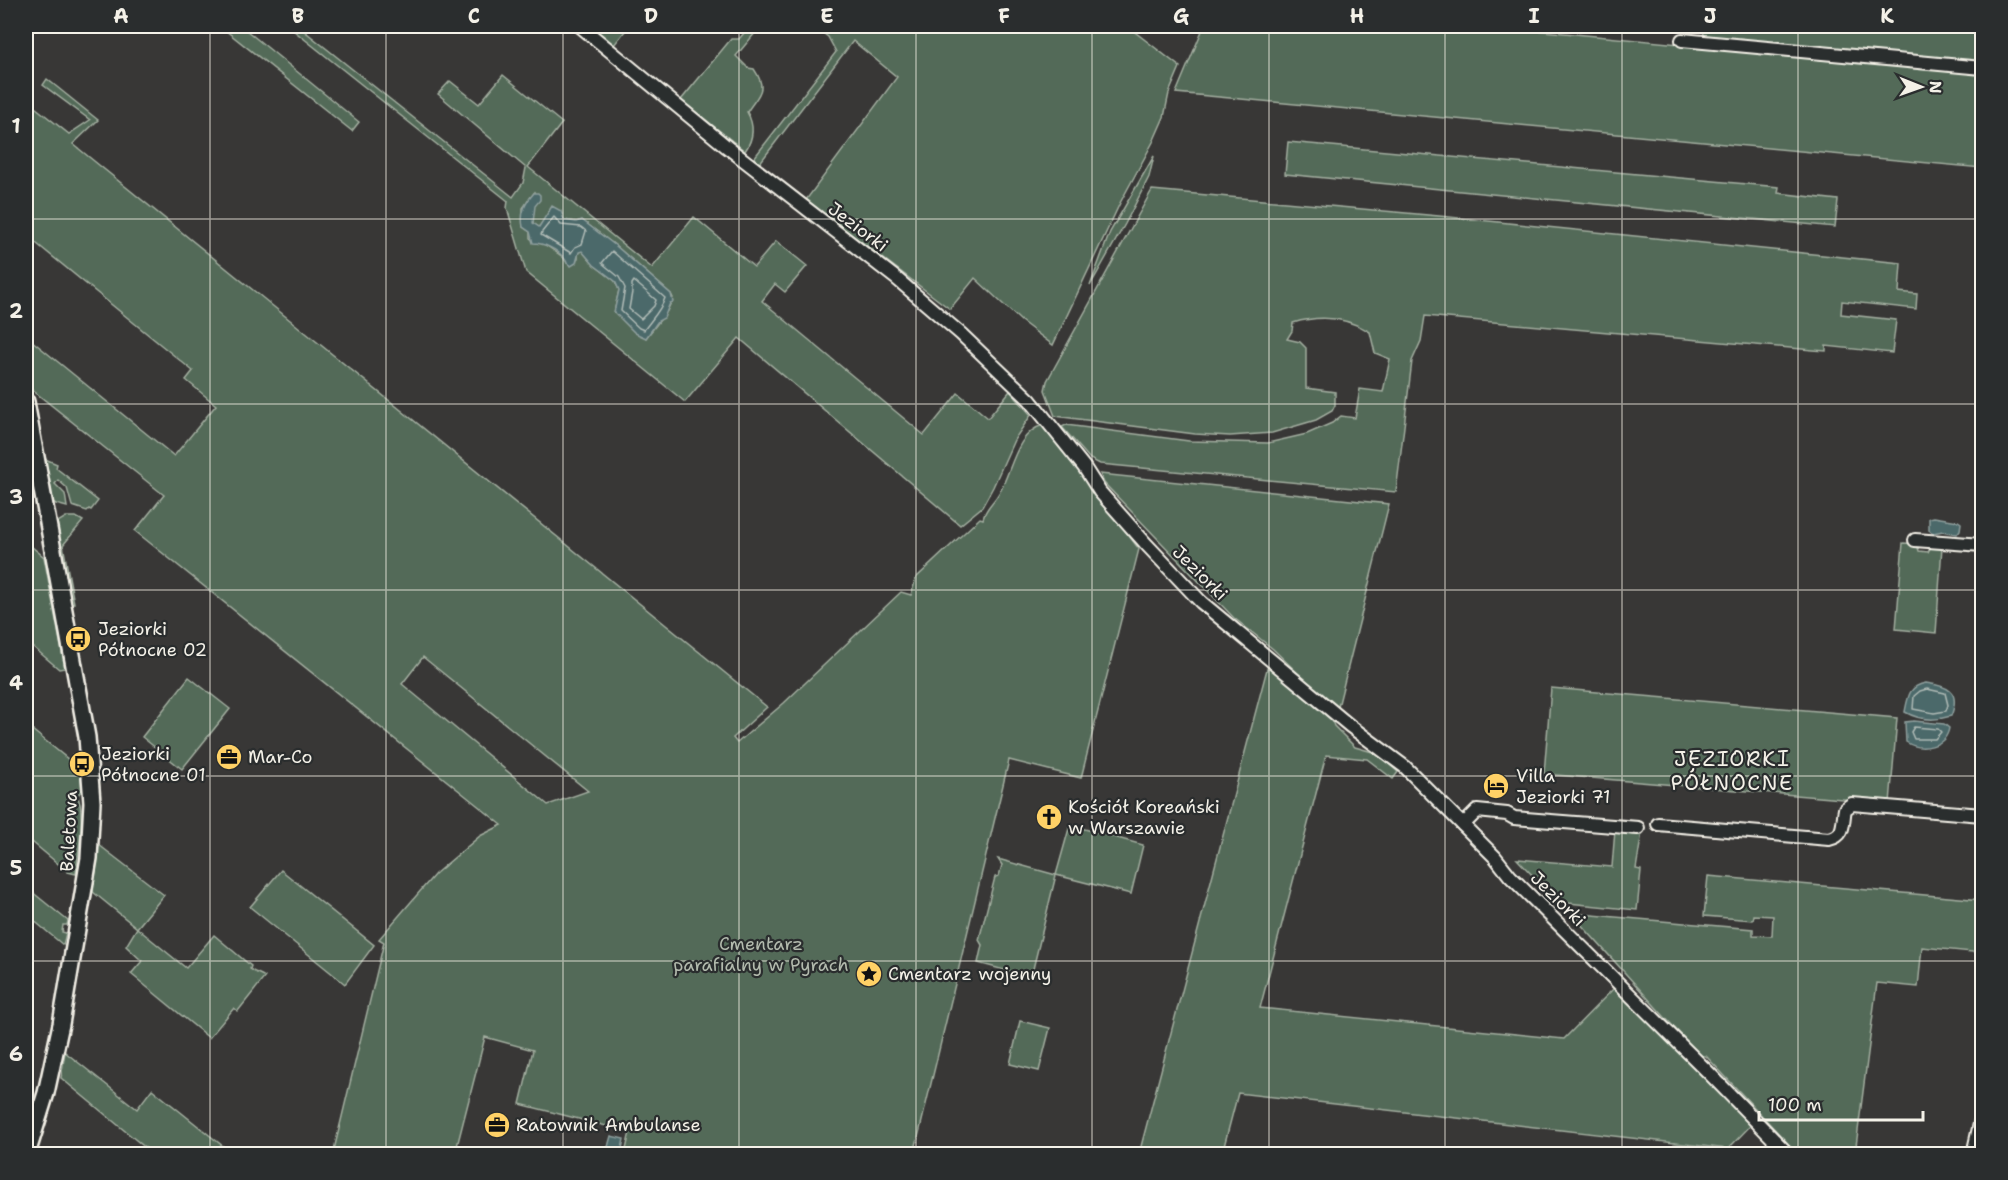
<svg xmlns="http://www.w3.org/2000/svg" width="2008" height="1180" font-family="'Shantell Sans',sans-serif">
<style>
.green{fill:#526a58;stroke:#a3aea0;stroke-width:1.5;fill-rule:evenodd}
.water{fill:#4b696b;stroke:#8f9f9d;stroke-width:1.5}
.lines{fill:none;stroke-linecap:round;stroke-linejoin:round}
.shore{stroke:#b0bbb6;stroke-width:1.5}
.minor-casing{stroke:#f4f1e8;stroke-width:16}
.tertiary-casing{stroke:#f4f1e8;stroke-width:20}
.minor{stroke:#2a2d2e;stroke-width:12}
.tertiary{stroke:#2a2d2e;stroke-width:15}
.grid{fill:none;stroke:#f4f1e8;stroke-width:1.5;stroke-opacity:0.55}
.labels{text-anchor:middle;stroke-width:4.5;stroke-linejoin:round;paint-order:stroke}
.street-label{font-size:18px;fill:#f4f1e8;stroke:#2a2d2e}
.poi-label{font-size:18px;fill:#f4f1e8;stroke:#2a2d2e;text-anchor:start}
.park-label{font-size:18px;fill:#b3bbae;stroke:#2a2d2e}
.quarter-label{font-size:21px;letter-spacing:1.5px;fill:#f4f1e8;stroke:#2a2d2e}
.neatline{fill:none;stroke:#f4f1e8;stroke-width:2}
.grid-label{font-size:20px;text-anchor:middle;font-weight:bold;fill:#f4f1e8}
</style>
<rect width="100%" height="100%" fill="#383736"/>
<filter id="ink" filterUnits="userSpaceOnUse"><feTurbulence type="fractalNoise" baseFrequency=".0167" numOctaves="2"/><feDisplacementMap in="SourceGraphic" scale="12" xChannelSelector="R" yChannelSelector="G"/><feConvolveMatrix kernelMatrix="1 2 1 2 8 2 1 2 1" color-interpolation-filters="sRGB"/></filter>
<g filter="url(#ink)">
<g class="green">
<polygon points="220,26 241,26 359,122 352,131"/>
<path d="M288 26H298L513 197 523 183 526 168 438 94 450 81 479 104 503 75 562 123 528 167 652 268 694 217 754 267 776 241 807 266 785 292 775 284 762 301 924 435 958 393 988 418 1010 391 1031 415 1014 440 993 487 982 507 960 525 739 338 685 402 526 272 507 208 508 201ZM534 193 533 223 539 227 544 220 561 214 564 220 577 222 582 220 616 246 671 294 673 298 667 311 646 338 615 308 619 290 615 281 594 265 582 251 578 252V258L567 263 563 257 541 242 536 243 530 238V232L523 227V208Z"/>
<polygon points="590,26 629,26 614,45"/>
<polygon points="814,26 1127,26 1180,67 1169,93 1164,117 1153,142 1120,203 1053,345 1021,321 975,278 950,309 806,200 897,77 853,41 759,164 754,158 836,52 828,37"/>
<polygon points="1204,26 1491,26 1982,73 1982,168 1176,93"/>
<polygon points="1705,26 1982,26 1982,64 1703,38"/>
<path d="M749 27 756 32 736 56 748 68 754 69C769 91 757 95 747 112 755 126 754 138 745 151L681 100 731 39H739Z"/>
<path d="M47 79 98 120 73 144 767 707 733 738 737 743 784 703 901 592 911 595 916 578 980 518 983 519C986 506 994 503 1000 491 1012 470 1016 433 1043 425 1077 465 1107 507 1139 549L1081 778 1009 760 914 1154H625L630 1132 520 1104 533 1050 485 1037 455 1154H333L384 942 379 939 435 874 480 836 502 825 135 531 164 495 31 389 26 362V336L174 456 216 405 186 380 193 371 26 235V100L69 134 90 120 43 85ZM423 657 588 791 548 805 402 684Z"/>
<polygon points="1288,142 1779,187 1778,193 1838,200 1835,227 1285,174"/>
<polygon points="1154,156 1149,177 1125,224 1090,286 1110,232"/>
<path d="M1152 190 1439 216 1901 263 1899 292 1917 294 1916 309 1842 301 1841 314 1896 320 1892 353 1826 346V351L1813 350 1425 316 1421 341 1412 361 1396 492 1100 464 1090 459 1062 427 1066 425 1189 441 1268 443 1307 434 1332 423 1341 416 1355 418 1360 389 1383 392 1390 359 1375 353 1370 332C1346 317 1320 315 1293 323L1292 331 1287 339 1300 342 1306 348V388L1335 392V405L1332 411 1316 420 1272 433 1230 436 1195 434 1055 416 1045 390 1047 381Z"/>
<polygon points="45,459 57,464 56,468 98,501 91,510 89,509 87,511 72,506 67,488 58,480 55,484 65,494 67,507 56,504 52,501"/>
<polygon points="1100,474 1389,504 1337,711 1273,649 1234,618 1104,483"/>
<polygon points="66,517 76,517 83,521 63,545 74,603 71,603 56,523"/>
<polygon points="26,542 44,557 65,668 59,669 26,641"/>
<polygon points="1903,543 1917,544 1919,551 1928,552 1932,545 1942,546 1936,633 1896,629"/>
<polygon points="1268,665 1331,718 1334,726 1355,747 1376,753 1398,772 1393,779 1367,759 1326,755 1260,1008 1564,1039 1615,987 1751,1125 1728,1149 1238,1093 1222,1154 1139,1154"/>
<polygon points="189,677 230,709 182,769 142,737"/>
<polygon points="1551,688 1897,718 1890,803 1544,774"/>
<path d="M26 725 80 769 82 790 77 796C86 808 78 857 76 874L68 872 26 837Z"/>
<polygon points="1070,825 1143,845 1131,894 1056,875 1031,977 978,963 982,945 979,940 995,877 999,876 1002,865 998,859 1056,875"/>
<polygon points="1615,830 1642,832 1636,869 1641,870 1637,910 1568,903 1553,897 1517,859 1612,867"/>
<path d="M99 845 164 895 137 928 186 968 214 935 251 966 250 969C255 973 259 973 265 977L238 1011 234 1008 209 1038 131 974 142 961 126 946 137 928 93 892Z"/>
<polygon points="281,870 374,945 345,984 250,907"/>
<polygon points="1708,876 1982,900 1982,953 1922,947 1918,987 1877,983 1855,1154 1805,1154 1803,1151 1795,1151 1706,1056 1700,1056 1578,921 1581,914 1753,929 1753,935 1772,936 1773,916 1754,915 1753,920 1704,916"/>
<polygon points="26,887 68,921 67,925 63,925 62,932 66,933 63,945 26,914"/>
<polygon points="1020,1021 1050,1028 1039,1071 1010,1064"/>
<polygon points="65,1052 137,1109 152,1089 224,1147 221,1154 153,1154 61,1078"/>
</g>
<g class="water">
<path d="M534 193H538L540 195V200L535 206 533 223 539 227 552 206 561 211 564 220 576 222 582 220 616 246 671 294 673 302 670 303 664 318 658 321 646 338 635 333 614 312 619 290 615 281 594 265 582 251 579 252 576 263 571 266C563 260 570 266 564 258 557 249 543 243 533 243L530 232 523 227C520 213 525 203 534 193Z"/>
<polygon points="1934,517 1958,521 1961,523 1960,530 1957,534 1943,531 1933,533 1929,530 1929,518"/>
<path d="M1926 683C1948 686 1961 691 1951 716 1935 721 1919 720 1905 712 1908 696 1909 686 1926 683Z"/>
<path d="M1914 721 1944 724 1949 728C1946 747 1921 752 1906 742L1905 722Z"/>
<polygon points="611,1136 624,1139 621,1154 606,1154"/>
</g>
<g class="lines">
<g class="shore">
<polygon points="554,217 561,225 581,227 586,231 582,244 575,247 571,253 541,235 542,232"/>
<path d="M612 251 665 298C661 310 652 319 644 330L639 328 621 311 625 288 619 277 602 263Z"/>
<polygon points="634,281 656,300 654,306 641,319 629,309 632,292 632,284"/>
<polygon points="1927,689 1945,693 1948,705 1946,711 1934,713 1913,709 1914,696 1920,691"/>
<polygon points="1914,727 1938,729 1941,732 1935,739 1914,739 1911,732"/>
</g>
<g class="minor-casing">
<g id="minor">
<polyline points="580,26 727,147 897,279 961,334 1030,400 1084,467 1100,492 1147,545 1201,602 1350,726 1405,767 1495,857 1510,876 1709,1073 1788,1154"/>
<polyline points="1682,40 1982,68"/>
<polyline points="1915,540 1982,545"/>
<path d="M1658 824 1829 839C1846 836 1842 822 1845 809L1852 804 1982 815"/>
<polyline points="1463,825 1477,811 1507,814 1514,818 1638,828"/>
<polyline points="1973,1154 1982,1115"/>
</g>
</g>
<g class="tertiary-casing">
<polyline id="tertiary" points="26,402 87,737 92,802 89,858 61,1024 46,1093 27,1154"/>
</g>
<use href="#minor" class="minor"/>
<use href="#tertiary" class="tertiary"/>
</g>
</g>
<path class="grid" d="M210 26V1154M386 26V1154M563 26V1154M739 26V1154M916 26V1154M1092 26V1154M1269 26V1154M1445 26V1154M1622 26V1154M1798 26V1154M26 219H1982M26 404H1982M26 590H1982M26 776H1982M26 961H1982"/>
<defs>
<g id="bus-disc" transform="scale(1.35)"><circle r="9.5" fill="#ffd166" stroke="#2a2d2e"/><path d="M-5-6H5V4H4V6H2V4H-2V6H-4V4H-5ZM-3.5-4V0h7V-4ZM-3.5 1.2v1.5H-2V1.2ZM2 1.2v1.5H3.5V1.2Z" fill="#111"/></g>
<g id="office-disc" transform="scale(1.35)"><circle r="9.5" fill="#ffd166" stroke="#2a2d2e"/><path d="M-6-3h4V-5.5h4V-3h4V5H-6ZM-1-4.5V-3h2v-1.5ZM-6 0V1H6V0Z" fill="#111"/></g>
<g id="hotel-disc" transform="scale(1.35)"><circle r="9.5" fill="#ffd166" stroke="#2a2d2e"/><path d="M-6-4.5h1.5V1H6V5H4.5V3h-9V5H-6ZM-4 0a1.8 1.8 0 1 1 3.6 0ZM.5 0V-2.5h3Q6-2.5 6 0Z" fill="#111"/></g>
<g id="church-disc" transform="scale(1.35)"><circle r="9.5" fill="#ffd166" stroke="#2a2d2e"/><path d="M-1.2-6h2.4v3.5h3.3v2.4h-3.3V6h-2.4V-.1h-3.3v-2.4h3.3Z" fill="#111"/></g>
<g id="sight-disc" transform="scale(1.35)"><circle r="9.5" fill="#ffd166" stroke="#2a2d2e"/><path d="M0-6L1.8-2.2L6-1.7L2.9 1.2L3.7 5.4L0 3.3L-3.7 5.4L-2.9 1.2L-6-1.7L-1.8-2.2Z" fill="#111"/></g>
</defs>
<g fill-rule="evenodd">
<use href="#bus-disc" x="78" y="639"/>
<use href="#office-disc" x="229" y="757"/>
<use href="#bus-disc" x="82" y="764"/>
<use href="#hotel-disc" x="1496" y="786"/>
<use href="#church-disc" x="1049" y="817"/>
<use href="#sight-disc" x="869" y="974"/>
<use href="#office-disc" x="497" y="1125"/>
</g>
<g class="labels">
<g class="street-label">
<text transform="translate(858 227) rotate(37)" y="6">Jeziorki</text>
<text transform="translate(1200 573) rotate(45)" y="6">Jeziorki</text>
<text transform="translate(69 831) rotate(-87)" y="6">Baletowa</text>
<text transform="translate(1558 899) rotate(45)" y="6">Jeziorki</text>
</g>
<g class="poi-label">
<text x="98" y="635">Jeziorki<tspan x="98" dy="21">Północne 02</tspan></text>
<text x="101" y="760">Jeziorki<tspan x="101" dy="21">Północne 01</tspan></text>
<text x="248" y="763">Mar-Co</text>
<text x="1516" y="782">Villa<tspan x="1516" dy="21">Jeziorki 71</tspan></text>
<text x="1068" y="813">Kościół Koreański<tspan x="1068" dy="21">w Warszawie</tspan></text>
<text x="888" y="980">Cmentarz wojenny</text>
<text x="516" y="1131">Ratownik Ambulanse</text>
</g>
<g class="park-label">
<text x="761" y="950">Cmentarz<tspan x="761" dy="21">parafialny w Pyrach</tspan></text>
</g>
<g class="quarter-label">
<text x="1732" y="766">JEZIORKI<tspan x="1732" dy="24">PÓŁNOCNE</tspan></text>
</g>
</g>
<rect width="2008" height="1180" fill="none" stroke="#2a2d2e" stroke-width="66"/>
<g transform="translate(1921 87) rotate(91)" stroke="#2a2d2e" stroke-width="4.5" paint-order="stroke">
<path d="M0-4.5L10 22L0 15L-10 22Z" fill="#f4f1e8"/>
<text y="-9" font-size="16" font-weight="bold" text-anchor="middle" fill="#f4f1e8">N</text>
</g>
<path d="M1759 1111v9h164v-9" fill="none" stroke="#f4f1e8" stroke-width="3"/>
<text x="1768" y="1111" font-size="18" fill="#f4f1e8" stroke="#2a2d2e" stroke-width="4.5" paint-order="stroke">100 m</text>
<rect x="33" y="33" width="1942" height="1114" class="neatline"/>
<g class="grid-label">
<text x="121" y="23">A</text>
<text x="298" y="23">B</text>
<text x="474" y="23">C</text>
<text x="651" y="23">D</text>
<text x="827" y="23">E</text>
<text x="1004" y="23">F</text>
<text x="1181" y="23">G</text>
<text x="1357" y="23">H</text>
<text x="1534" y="23">I</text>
<text x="1710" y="23">J</text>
<text x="1887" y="23">K</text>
<text x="16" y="133">1</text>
<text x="16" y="318">2</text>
<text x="16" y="504">3</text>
<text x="16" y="690">4</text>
<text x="16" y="875">5</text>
<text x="16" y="1061">6</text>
</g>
</svg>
